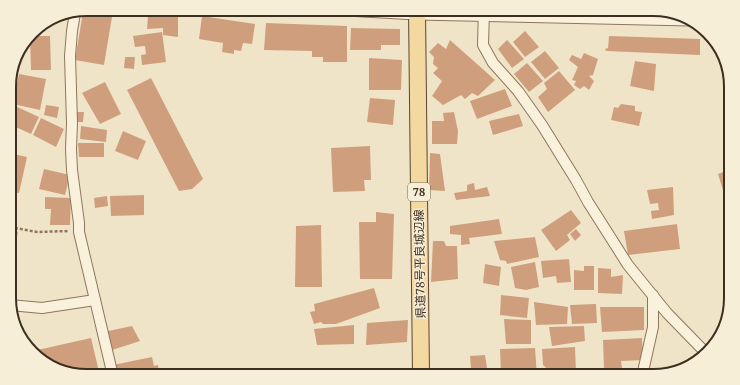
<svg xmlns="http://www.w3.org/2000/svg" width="740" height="385" font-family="'Noto Serif','Noto Sans JP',serif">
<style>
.building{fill:#cf9f7d}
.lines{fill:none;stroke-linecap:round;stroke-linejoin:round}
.minor-casing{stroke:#8d765c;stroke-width:12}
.tertiary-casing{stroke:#8d765c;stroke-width:15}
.primary-casing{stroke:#5b4430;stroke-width:18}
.path{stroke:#8d765c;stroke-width:2.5;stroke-dasharray:3 2;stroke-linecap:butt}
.minor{stroke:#faf1dc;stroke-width:10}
.tertiary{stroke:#faf1dc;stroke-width:13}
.primary{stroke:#f3d9a0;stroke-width:16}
.labels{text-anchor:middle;stroke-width:3;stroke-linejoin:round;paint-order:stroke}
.shield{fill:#f7eed8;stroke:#756857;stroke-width:1}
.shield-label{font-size:11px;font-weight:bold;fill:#3d2e20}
.street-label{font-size:12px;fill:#3d2e20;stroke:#f7eed8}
.rim{fill:none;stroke:#3d2e20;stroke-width:2}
</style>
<rect width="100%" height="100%" fill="#f0e4c8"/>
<g class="building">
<polygon points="83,12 112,17 104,65 75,60"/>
<polygon points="148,16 178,17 178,37 163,35 163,28 147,29"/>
<polygon points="202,16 255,24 252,44 243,43 241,51 234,50 234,54 222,52 223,43 199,39"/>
<polygon points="266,23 347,26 347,62 323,62 323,57 312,57 312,51 264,50"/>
<polygon points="351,28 400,29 400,45 381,45 381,50 350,50"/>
<polygon points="525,31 539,47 525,57 513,42"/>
<polygon points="162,32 166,62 142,65 141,55 146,54 145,46 135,47 133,36"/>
<polygon points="30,36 50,36 51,70 31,70"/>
<polygon points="609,36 700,39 700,55 606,51 605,49 608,48"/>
<polygon points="450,40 495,80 478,96 472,93 465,99 461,95 443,105 432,96 442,81 433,73 438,68 433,64 434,57 429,52 438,43 446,49"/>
<polygon points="507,40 524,59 512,68 498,49"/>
<polygon points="545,51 559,68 545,79 531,62"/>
<polygon points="584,53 598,59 593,75 589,76 594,81 589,90 584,86 580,89 574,85 576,81 572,80 578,67 569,60 572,55 581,59"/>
<polygon points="125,57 135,57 134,69 124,68"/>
<polygon points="369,58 402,60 401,90 369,90"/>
<polygon points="635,61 656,64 654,91 630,86"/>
<polygon points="527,63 543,81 529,92 514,74"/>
<polygon points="559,71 575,90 548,112 538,97 547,89 544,83"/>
<polygon points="19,74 46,79 40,110 13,104"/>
<polygon points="151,78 203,179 192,189 179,191 127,90"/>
<polygon points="105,82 121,114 100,124 82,93"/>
<polygon points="505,89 512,106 477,119 470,101"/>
<polygon points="370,98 395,100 393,125 367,122"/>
<polygon points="621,104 635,106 635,111 642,112 639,126 611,120 614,107 618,108"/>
<polygon points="46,105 59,107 57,118 44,115"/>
<polygon points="15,106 39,117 31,134 9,124 9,118"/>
<polygon points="75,112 84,112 83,122 75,122"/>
<polygon points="454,112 458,131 457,144 432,144 432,121 444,121 443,113"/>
<polygon points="519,114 523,126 493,135 489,121"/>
<polygon points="41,118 64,129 56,147 33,135"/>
<polygon points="81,126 107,130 106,142 80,139"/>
<polygon points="123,131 146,141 138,160 115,151"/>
<polygon points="78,143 104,143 104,157 79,157"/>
<polygon points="370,146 371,180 364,180 365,191 333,192 331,148"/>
<polygon points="9,153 27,157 19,193 9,191"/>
<polygon points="430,153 440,154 445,191 429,190"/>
<polygon points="44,169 70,175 65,195 39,189"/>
<polygon points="731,169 731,213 730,213 718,174"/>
<polygon points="474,183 475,190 487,187 490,196 456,200 454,193 467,191 467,185"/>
<polygon points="673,187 674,215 652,219 651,211 659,210 658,203 650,204 647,190"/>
<polygon points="144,195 144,215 111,216 110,196"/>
<polygon points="107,196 108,206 95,208 94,198"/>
<polygon points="45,197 71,198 70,225 50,225 51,209 45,209"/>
<polygon points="571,210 581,223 567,235 570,240 556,251 541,230"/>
<polygon points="376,212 394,214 392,279 360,279 359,222 376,222"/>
<polygon points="499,219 502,234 469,238 470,244 461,245 461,235 450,234 450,226"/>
<polygon points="677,224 680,249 628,255 624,231"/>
<polygon points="321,225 322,287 295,287 296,226"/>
<polygon points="576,229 581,235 575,241 570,234"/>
<polygon points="10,230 18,232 10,266"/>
<polygon points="535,237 539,257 507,264 506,261 500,260 494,241"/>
<polygon points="433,241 444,241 446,246 457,246 458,279 431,282"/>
<polygon points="569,259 571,282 557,283 556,276 543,278 541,261"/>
<polygon points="535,262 539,287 526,290 515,288 511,267"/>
<polygon points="485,264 501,267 499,286 483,283"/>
<polygon points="584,266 594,266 594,290 574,290 574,270 584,271"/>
<polygon points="598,268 611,269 611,277 623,275 622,294 598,293"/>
<polygon points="374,288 380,308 336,324 323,324 321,322 314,324 310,312 315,311 314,304"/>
<polygon points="501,295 529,298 527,318 500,315"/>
<polygon points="534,302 568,307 567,324 536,325"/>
<polygon points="596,304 597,323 572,324 570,305"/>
<polygon points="600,307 644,307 644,330 602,332"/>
<polygon points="504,319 531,320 531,344 506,344"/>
<polygon points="408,320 407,342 366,345 367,323"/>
<polygon points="354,325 354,344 317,345 314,329"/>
<polygon points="132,326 140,341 112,350 108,331"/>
<polygon points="584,326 585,341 552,346 549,327"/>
<polygon points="91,338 100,376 87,376 52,368 33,351"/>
<polygon points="642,338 643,360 621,361 622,369 604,369 603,340"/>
<polygon points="575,347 576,372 552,373 543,365 542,349"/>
<polygon points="535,348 537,376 501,376 500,349"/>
<polygon points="485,355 487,368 471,369 470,356"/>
<polygon points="152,357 154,366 158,365 159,373 164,372 164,376 115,375 113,365"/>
<polygon points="323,371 323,376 303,376 303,374"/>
<polygon points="364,371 403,371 403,376 348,376 348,375 363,374"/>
</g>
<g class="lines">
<g class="minor-casing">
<g id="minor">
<polyline points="484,9 483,45 493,63 518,91 542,125 576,180 588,202 628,265 667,313 706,353"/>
<polyline points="75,13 72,31 70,56 72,123 71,149 72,170 79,223 79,232 113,376"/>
<polyline points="10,305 42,308 95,300"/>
<polyline points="642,376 653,327 653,295"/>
</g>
</g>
<g class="tertiary-casing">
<polyline id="tertiary" points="346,9 417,13 690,19"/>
</g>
<g class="primary-casing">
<polyline id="primary" points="417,9 421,376"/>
</g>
<polyline class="path" points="10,227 37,232 69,231"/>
<use href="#minor" class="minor"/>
<use href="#tertiary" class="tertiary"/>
<use href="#primary" class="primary"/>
</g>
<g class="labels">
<rect class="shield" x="408" y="183" width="22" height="18" rx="3"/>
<g class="shield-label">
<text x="419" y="196">78</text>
</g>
<g class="street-label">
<text transform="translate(420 264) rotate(-91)" y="4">県道78号平良城辺線</text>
</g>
</g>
<path d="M0 0H740V385H0ZM87 16H653A71 71 0 0 1 724 87V298A71 71 0 0 1 653 369H87A71 71 0 0 1 16 298V87A71 71 0 0 1 87 16Z" fill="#f7eed8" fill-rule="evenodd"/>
<path class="rim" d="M87 16H653A71 71 0 0 1 724 87V298A71 71 0 0 1 653 369H87A71 71 0 0 1 16 298V87A71 71 0 0 1 87 16Z"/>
</svg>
